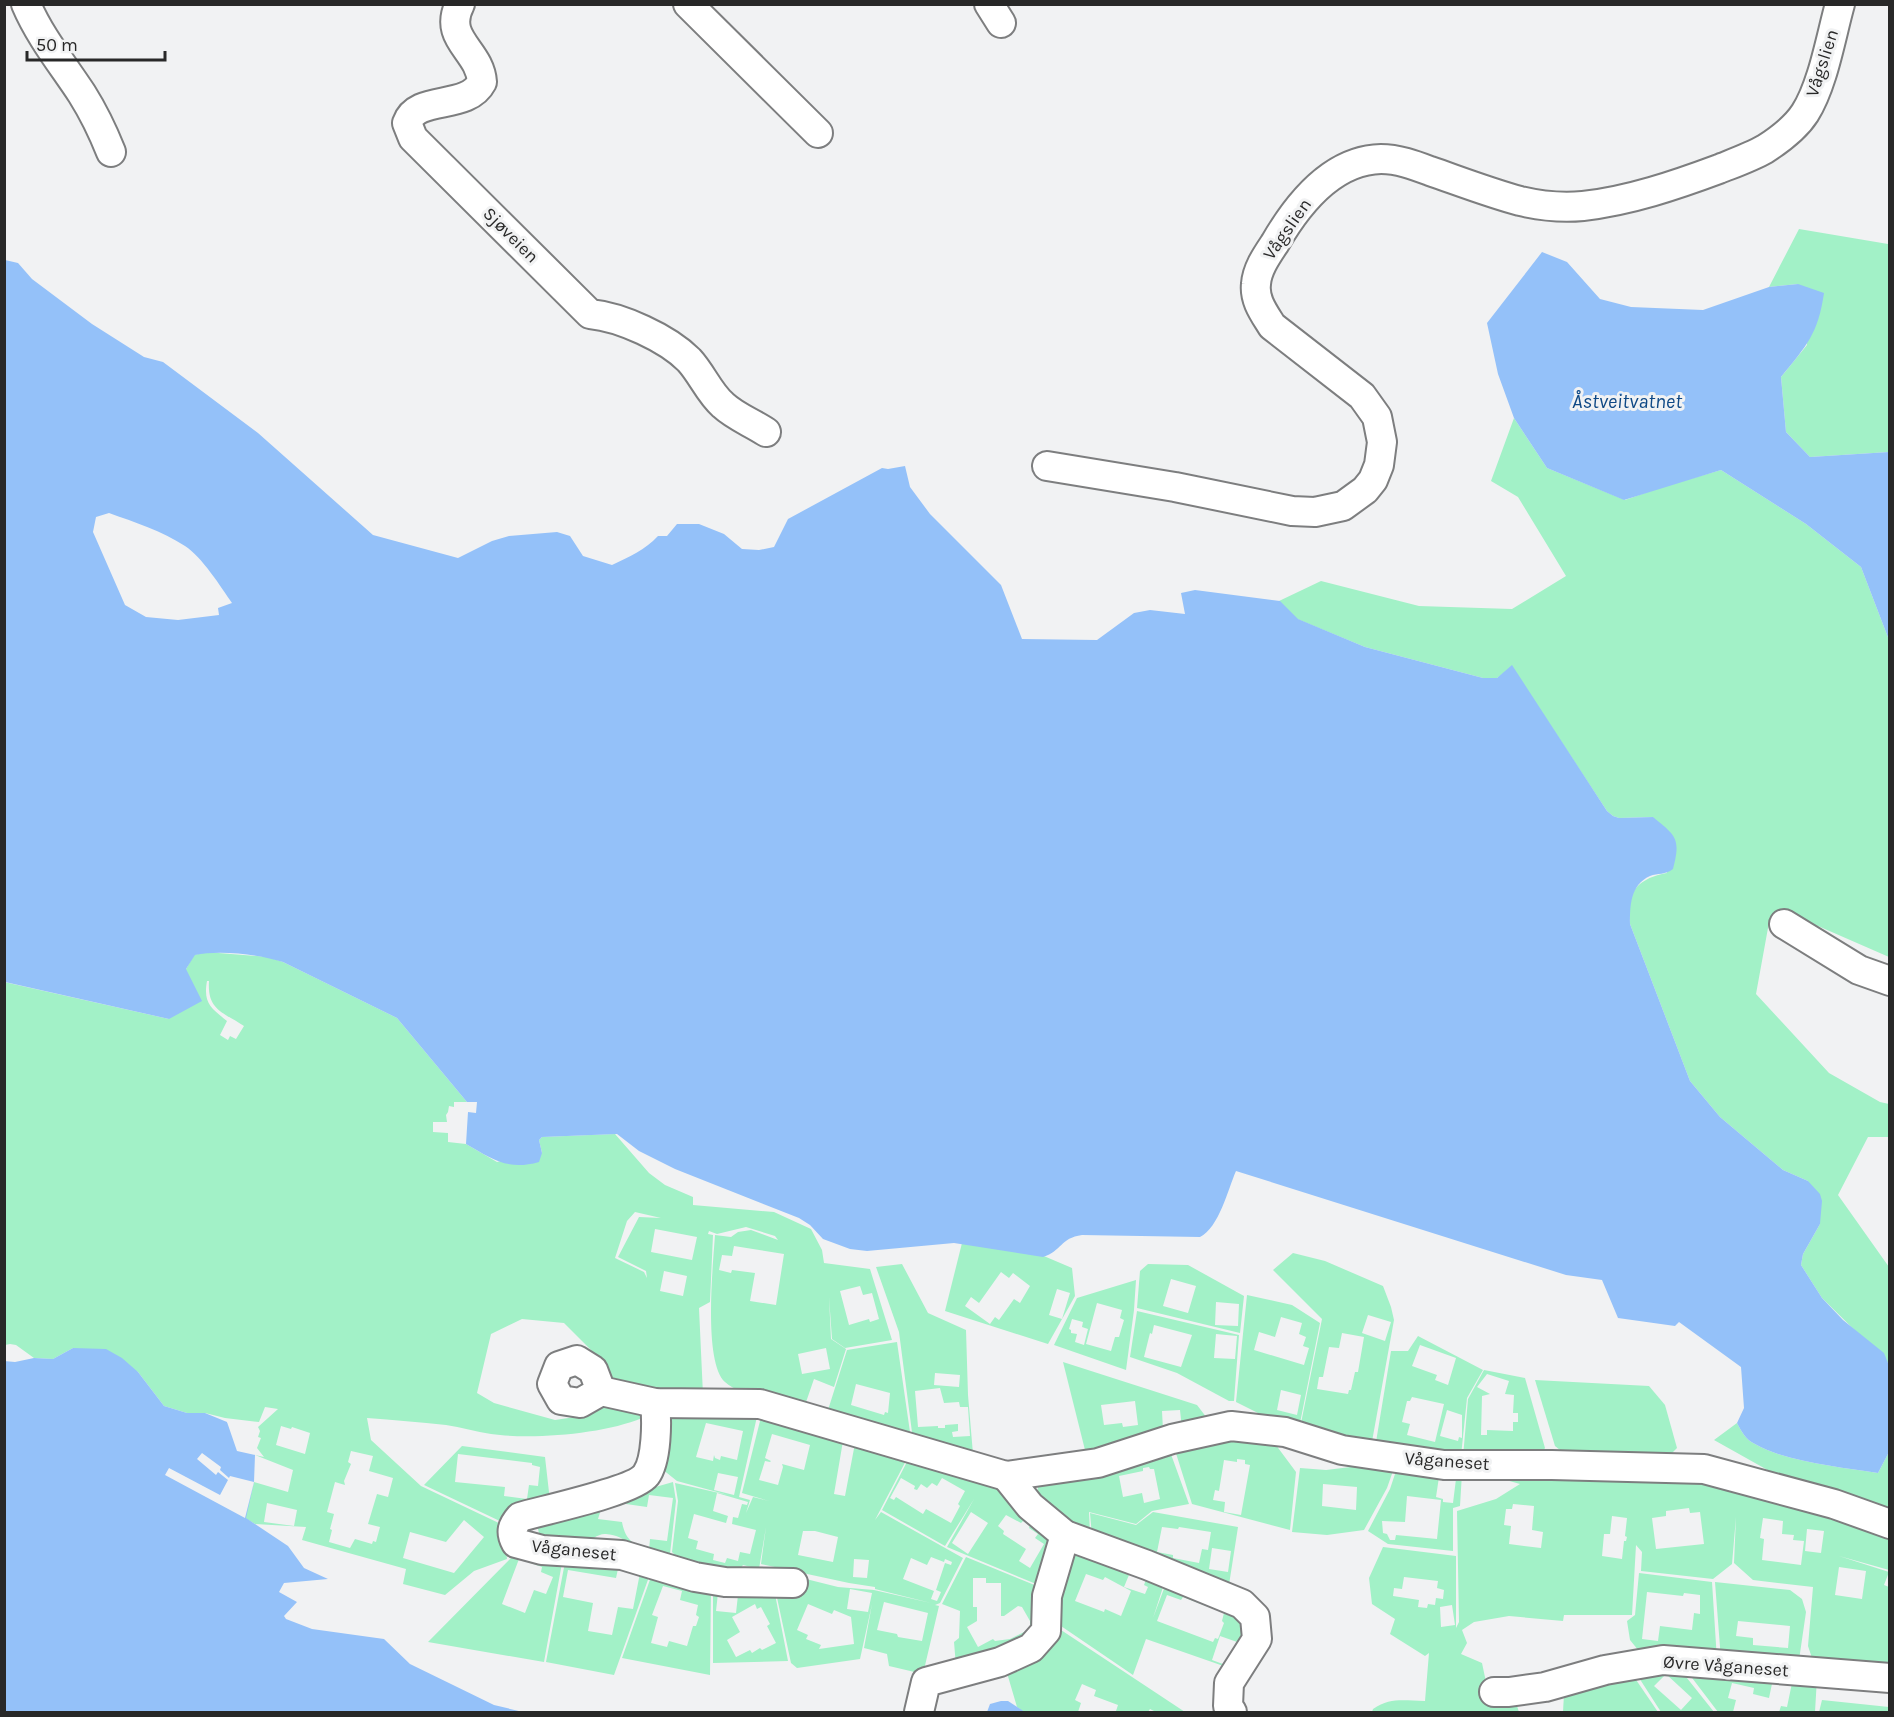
<svg xmlns="http://www.w3.org/2000/svg" width="1894" height="1717" font-family="Karla,sans-serif">
<style>
.green{fill:#a2f1c7;fill-rule:evenodd}
.water{fill:#94c1f9;fill-rule:evenodd}
.pier{fill:#f1f2f3}
.lines{fill:none;stroke-linecap:round;stroke-linejoin:round}
.minor-casing{stroke:#7d7e7f;stroke-width:32}
.minor{stroke:#fff;stroke-width:28}
.labels{text-anchor:middle;stroke-width:6;stroke-linejoin:round;paint-order:stroke}
.street-label{font-size:18px;fill:#282828;stroke:#f1f2f3}
.water-label{font-size:20px;font-style:italic;fill:#0e4885;stroke:#f1f2f3}
</style>
<rect width="100%" height="100%" fill="#f1f2f3"/>
<g class="green">
<polygon points="1799,229 1888,244 1889,241 1889,452 1810,457 1786,432 1781,377 1807,345 1798,284 1769,287"/>
<path d="M1514 418 1547 468 1625 500 1662 487 1721 470 1806 524 1861 567 1889 640V957L1818 926 1770 917 1756 994 1829 1073 1880 1102 1889 1104V1137H1868L1838 1195 1889 1267V1367L1888 1363 1822 1298 1801 1265 1803 1254 1820 1224 1808 1181 1783 1170 1720 1117 1690 1081 1630 924C1630 917 1628 906 1630 900 1635 882 1651 876 1667 873L1653 817 1619 818 1613 816 1607 811 1512 667 1497 678H1483L1365 647 1297 619 1279 601 1321 581 1419 606 1512 609 1566 576 1518 497 1491 481Z"/>
<path d="M206 952 268 957 283 962 397 1018 467 1102H454V1107L449 1106 448 1112 446 1115 447 1122H433V1132L448 1133V1142L466 1144 497 1162 542 1153 539 1140 542 1137 615 1134 649 1173 665 1185 693 1197V1205L774 1212 811 1229 822 1250 824 1263 870 1269 892 1340 845 1348 832 1339 829 1297 831 1339 846 1349 834 1387 814 1379 805 1405C783 1400 741 1397 725 1382 703 1362 713 1265 715 1235L731 1237 738 1232 751 1230 778 1240 775 1236 746 1227 717 1234 709 1231 708 1234 713 1235 710 1302 699 1308 703 1395 614 1385 591 1350 564 1323 522 1319 491 1334 477 1393 494 1403 555 1420 575 1417 600 1403 643 1408 642 1418C604 1434 532 1440 491 1434 476 1432 461 1427 446 1425 420 1422 393 1420 367 1418L371 1440 421 1486 503 1525 507 1559 474 1571 445 1595 403 1584 406 1569 302 1540 306 1527 255 1524 245 1518 254 1482 288 1492 293 1470 255 1455 264 1457 257 1448 261 1438 258 1437 260 1431 258 1427 278 1409 265 1407 259 1422 225 1418 205 1413H187L164 1406 138 1372 73 1348 53 1359 34 1358 16 1345 10 1344 5 1345 4 982 169 1019 186 969 194 955ZM207 981H209C207 1010 223 1012 244 1026L236 1039 230 1036 228 1040 220 1035 227 1021C211 1008 203 1003 207 981ZM635 1212 661 1218 639 1217 618 1257 646 1271 647 1278 644 1272 615 1258 627 1221ZM655 1229 697 1237 692 1260 651 1252ZM734 1246 784 1254 776 1305 750 1301 755 1273 732 1270 731 1273 719 1270 722 1255 732 1256ZM664 1271 687 1276 683 1296 660 1291ZM860 1286 863 1295 872 1293 879 1319 870 1322 869 1319 849 1325 840 1291ZM826 1348 830 1369 802 1374 798 1354ZM281 1426 291 1429 292 1427 310 1433 305 1454 276 1445ZM351 1451 373 1456 369 1471 393 1478 388 1497 377 1494 368 1524 380 1527 376 1542 373 1541 372 1544 355 1539 350 1548 329 1542 332 1530 330 1529 334 1514 327 1512 335 1482 345 1485 344 1481 351 1464 348 1462ZM267 1503 297 1510 294 1526 264 1522ZM464 1520 484 1537 454 1573 403 1558 410 1532 446 1542Z"/>
<path d="M963 1239 1025 1248 1072 1268 1075 1296 1048 1344 945 1311ZM1001 1272 1009 1278 1013 1273 1030 1286 1020 1303 1014 1299 999 1320 995 1317 990 1324 965 1306 971 1297 979 1303ZM1057 1289 1070 1293 1062 1319 1049 1315Z"/>
<path d="M1293 1253 1325 1261 1383 1286 1391 1307 1394 1320 1371 1447 1299 1433 1322 1319 1273 1270ZM1368 1315 1391 1322 1385 1341 1362 1333ZM1342 1333 1364 1337 1358 1372H1355L1351 1390H1349L1348 1394 1317 1389 1319 1377H1323L1329 1347 1339 1348Z"/>
<path d="M902 1264 928 1313 966 1330 968 1395 973 1454 913 1440 899 1332 876 1267ZM935 1373 960 1375 959 1387 934 1385ZM940 1388 944 1403 959 1402 960 1407H968L970 1436 953 1437 952 1432 958 1431V1424L945 1425V1428H938V1426L918 1427 915 1391Z"/>
<path d="M1148 1264 1188 1265 1244 1296 1240 1333 1137 1308 1140 1271ZM1171 1279 1196 1286 1188 1313 1163 1306ZM1216 1302 1239 1304 1238 1326 1215 1325Z"/>
<path d="M1136 1280 1134 1310 1126 1370 1054 1345 1077 1298ZM1097 1303 1122 1310 1120 1318 1124 1320 1119 1337H1115L1111 1351 1086 1344ZM1072 1319 1083 1322 1082 1327 1088 1329 1084 1345 1075 1342 1077 1334 1071 1333V1330L1069 1329Z"/>
<path d="M1247 1295 1292 1305 1320 1323 1298 1433 1236 1402ZM1281 1317 1302 1323 1299 1334 1306 1337 1303 1346 1309 1348 1304 1365 1254 1350 1259 1332 1275 1337ZM1281 1390 1301 1395 1297 1415 1277 1410Z"/>
<path d="M1137 1311 1239 1335 1234 1401H1229L1177 1373 1130 1357ZM1154 1325 1192 1335 1181 1367 1144 1357 1150 1333 1152 1334ZM1216 1334 1237 1336 1235 1359 1214 1358Z"/>
<path d="M1418 1336 1483 1370 1467 1398 1461 1456 1375 1448 1391 1351H1408ZM1420 1345 1456 1358 1448 1385 1435 1380 1437 1375 1412 1366ZM1412 1397 1444 1404 1435 1442 1407 1435 1410 1424 1402 1422 1407 1401H1410ZM1447 1410 1462 1415V1438L1459 1437 1458 1441 1440 1436Z"/>
<path d="M897 1342 911 1439 828 1410 847 1350ZM856 1384 890 1393 888 1413 885 1412 884 1415 851 1405Z"/>
<path d="M1063 1362 1197 1405 1213 1426 1087 1458ZM1135 1401 1138 1425 1123 1427 1122 1423 1104 1425 1101 1405ZM1180 1410 1182 1429 1163 1430 1162 1411Z"/>
<path d="M1484 1370 1525 1378 1545 1448 1539 1457H1463L1468 1399ZM1487 1374 1509 1381 1505 1394 1514 1395 1513 1413H1518V1422H1513V1431L1487 1430V1435H1481L1482 1396 1490 1394 1477 1387Z"/>
<polygon points="1535,1380 1649,1386 1665,1405 1677,1448 1663,1462 1571,1459 1555,1446"/>
<path d="M758 1412 739 1497 750 1500 746 1513 753 1497 769 1501 742 1493 762 1413 844 1435 834 1494 845 1496 856 1438 909 1455 875 1520 881 1512 963 1558 940 1603 935 1605 939 1606 923 1674 889 1666 887 1654 864 1648 872 1604 860 1659 797 1668 791 1663 773 1579 794 1576 838 1587 874 1590 931 1603 875 1589V1587L849 1583 761 1564 766 1527 759 1569 743 1565 737 1573 687 1567 672 1552 678 1501 675 1483 728 1495 677 1481 662 1469 661 1457 671 1414ZM706 1423 743 1431 737 1460 721 1456 720 1460 715 1458 714 1455 713 1461 696 1457ZM772 1434 810 1445 804 1470 782 1464 783 1467 778 1485 759 1480 765 1461 770 1462 771 1461 765 1458ZM718 1473 738 1477 734 1495 714 1490ZM717 1493 748 1502 747 1505 742 1504 738 1518 733 1517 732 1524 756 1530 750 1554 740 1552 738 1561 727 1558 725 1563 713 1560 714 1554 696 1549 698 1541 688 1538 694 1514 726 1523 728 1516 713 1511ZM803 1531H815L838 1537 833 1562 798 1555ZM931 1557 944 1562 945 1559 952 1562 951 1565 945 1563 936 1590 941 1592 937 1601 931 1599 934 1591 903 1579 911 1558 927 1565ZM854 1559 869 1560 867 1578 853 1577ZM850 1589 872 1593 868 1612 847 1609ZM884 1602 928 1613 922 1641 898 1637 897 1634 877 1630ZM808 1604 832 1614 834 1610 851 1617 854 1644 819 1649 821 1645 806 1639 808 1635 797 1630Z"/>
<path d="M1737 1423C1741 1431 1746 1440 1755 1444 1786 1462 1841 1467 1878 1473L1889 1452V1570L1839 1556 1889 1572 1884 1585 1889 1587V1672L1815 1667 1808 1646 1813 1587 1753 1580 1734 1563 1736 1517 1732 1564 1713 1579 1641 1571 1642 1552 1636 1545 1632 1615H1564L1563 1621 1509 1616 1474 1622 1462 1630 1467 1643 1461 1654 1482 1663 1490 1701 1514 1697 1519 1712H1372L1373 1709C1391 1697 1404 1701 1425 1701L1429 1653 1425 1656 1390 1634 1395 1619 1372 1604 1369 1578 1383 1547 1456 1556V1628L1459 1622 1457 1511 1496 1499 1520 1484 1478 1472 1697 1478 1866 1525 1714 1440ZM1513 1504 1534 1506 1532 1530 1543 1532 1541 1548 1509 1544 1511 1526 1504 1525 1506 1509H1512ZM1689 1508 1690 1513 1700 1512 1704 1544 1656 1549 1652 1518 1666 1516V1511ZM1612 1516 1627 1518 1625 1536 1627 1537 1626 1541H1624L1622 1559 1602 1556 1604 1534H1610ZM1763 1518 1783 1521 1782 1534 1794 1535 1793 1540 1804 1541 1801 1565 1762 1560 1764 1539 1760 1538ZM1807 1529 1824 1531 1821 1553 1805 1551ZM1839 1567 1866 1571 1862 1599 1835 1595ZM1404 1577 1438 1581 1437 1588 1444 1590 1443 1599 1436 1598 1435 1605 1428 1604 1427 1608 1418 1607 1419 1600 1393 1596 1394 1588 1402 1589ZM1452 1605 1455 1625 1441 1627 1440 1607Z"/>
<path d="M1270 1437 1296 1472 1290 1530 1192 1504 1174 1447ZM1237 1459 1245 1460V1464L1250 1465 1241 1515 1224 1512 1225 1502 1213 1500 1215 1490 1219 1491 1224 1460 1237 1462Z"/>
<path d="M462 1446 545 1457 550 1501 504 1523 424 1485ZM458 1454 532 1463V1465L540 1467 538 1486 529 1485 527 1499 504 1496 505 1487 455 1482Z"/>
<path d="M1168 1446 1189 1504 1152 1511 1136 1524 1089 1512 1090 1533 1036 1497 1039 1483ZM1149 1467 1150 1469H1154L1160 1499 1144 1503 1142 1493 1123 1497 1119 1476 1143 1471V1468Z"/>
<path d="M910 1456 985 1480 1055 1529 1041 1586 947 1547 974 1499 945 1546 882 1510ZM901 1478 915 1486 914 1489 917 1490 921 1484 927 1488 932 1483 937 1486 942 1478 965 1491 958 1504 960 1506 951 1523 926 1509 923 1514 896 1497 894 1500 890 1498ZM971 1512 988 1523 968 1554 952 1543ZM1006 1515 1021 1523 1023 1521 1030 1525 1029 1528 1038 1534 1035 1538 1044 1544 1030 1568 1019 1561 1026 1549 1003 1534 1004 1531 998 1526Z"/>
<path d="M1359 1466 1393 1471 1387 1488 1364 1530 1327 1535 1292 1532 1300 1468 1326 1470ZM1323 1484 1357 1487 1356 1510 1322 1506Z"/>
<path d="M1396 1471 1462 1473 1460 1506 1453 1508V1551L1388 1544 1368 1531 1390 1489ZM1439 1477 1456 1479 1453 1503 1443 1502V1499L1436 1497ZM1407 1496 1441 1500 1437 1539 1396 1535 1395 1540H1390L1387 1534 1383 1533 1382 1521 1405 1522Z"/>
<path d="M673 1482 676 1501 670 1554C644 1563 630 1535 606 1534 598 1533 591 1541 584 1542 570 1544 555 1541 541 1541L536 1521ZM649 1495 673 1498 667 1541 650 1539 649 1550C633 1545 625 1539 622 1522L598 1519 602 1506H618L619 1503 647 1507Z"/>
<path d="M1153 1512 1238 1527 1228 1591 1092 1536 1090 1513 1136 1525ZM1162 1527 1178 1529 1179 1527 1211 1532 1208 1550 1202 1549 1199 1563 1173 1558V1555L1157 1552ZM1212 1548 1231 1551 1228 1572 1209 1569Z"/>
<path d="M1068 1550 1166 1578 1153 1618 1168 1578 1254 1625 1232 1669 1146 1639 1133 1675 1058 1624ZM1131 1570 1147 1577 1144 1585 1148 1587 1145 1594 1124 1587ZM1086 1574 1103 1580 1105 1577 1131 1591 1121 1616 1105 1609 1104 1612 1075 1601ZM1167 1595 1181 1600 1183 1597 1224 1613 1222 1621 1224 1623 1218 1639 1215 1638 1213 1642 1157 1621ZM1220 1636 1240 1643 1231 1667 1212 1660Z"/>
<path d="M517 1552 562 1563 544 1662 428 1642ZM519 1559 542 1567 541 1572 553 1577 546 1594 534 1590 525 1613 502 1604Z"/>
<path d="M566 1557 650 1574 614 1675 546 1662ZM618 1569 640 1573 633 1609 618 1607 612 1635 588 1631 593 1603 563 1597 568 1570 616 1578Z"/>
<path d="M966 1557 1042 1588 1031 1641 956 1666 954 1642 959 1638 960 1611 942 1604ZM973 1578H986V1583H1001V1616H1004L1018 1606 1022 1607 1030 1621V1629L1010 1639 995 1641 993 1639 978 1647 967 1627 977 1621V1607H973Z"/>
<path d="M1639 1573 1712 1582 1717 1660 1643 1656 1630 1640 1627 1621 1635 1615ZM1647 1592 1683 1596 1684 1593 1700 1595V1614L1694 1613 1692 1630 1660 1626 1658 1641 1642 1639Z"/>
<path d="M652 1574 711 1588 710 1675 622 1658ZM663 1586 682 1591 680 1600 698 1605 696 1615 699 1617 696 1626H693L687 1646 669 1641 667 1647 651 1643 658 1617 652 1615Z"/>
<path d="M1715 1582 1790 1590 1802 1599 1806 1612 1798 1667 1721 1660ZM1738 1621 1790 1626 1788 1648 1753 1645V1638L1736 1636Z"/>
<path d="M713 1588 774 1589 788 1661 713 1663ZM718 1593 738 1595 736 1613 716 1611ZM755 1604 757 1609 761 1607 770 1624 767 1626 776 1643 762 1650 760 1648 752 1653 750 1650 736 1657 727 1640 740 1632 732 1617Z"/>
<polygon points="1058,1628 1185,1712 1156,1712 1150,1709 1148,1712 1119,1712 1116,1711 1118,1705 1094,1696 1096,1690 1082,1684 1075,1700 1081,1703 1078,1712 1024,1712 1017,1707 1007,1673"/>
<path d="M1675 1663 1714 1712H1661L1634 1670ZM1666 1674 1692 1698 1681 1710 1654 1686Z"/>
<polygon points="1683,1666 1817,1678 1815,1712 1779,1712 1781,1706 1787,1707 1792,1683 1773,1679 1769,1698 1753,1694 1754,1688 1732,1683 1728,1698 1736,1700 1733,1712 1718,1712"/>
<polygon points="1630,1671 1658,1712 1563,1712 1564,1694"/>
<polygon points="1822,1700 1889,1707 1889,1712 1819,1712"/>
</g>
<g class="water">
<path d="M1542 252 1567 262 1600 299 1631 307 1703 310 1769 287 1798 284 1824 293C1818 334 1807 345 1781 377L1786 432 1810 457 1889 452V640L1861 567 1806 524 1721 470 1624 500 1547 468 1514 418 1498 374 1487 323Z"/>
<path d="M5 260 18 263 32 279 92 324 144 357 163 362 258 433 373 535 458 558 492 541 509 536 557 532 570 536 583 556 612 565C629 557 645 550 658 536H667L677 524H699L724 534 742 549 759 550 774 547 788 519 882 468 888 469 905 466 910 487 930 514 1001 585 1022 639 1097 640 1134 613 1150 610 1185 614 1181 593 1195 590 1280 601 1298 619 1365 647 1483 678H1497L1512 665 1607 811 1613 816 1619 818 1653 817C1676 836 1681 838 1673 869 1665 875 1658 873 1650 876 1630 885 1630 906 1630 924L1690 1081 1720 1117 1783 1170 1808 1181 1820 1194 1822 1201 1820 1224 1803 1254 1801 1265 1822 1298 1843 1320 1884 1353 1888 1363 1889 1452 1878 1473C1841 1467 1786 1462 1755 1444 1746 1440 1741 1431 1737 1423L1744 1408 1741 1367 1679 1322 1675 1326 1618 1318 1602 1280 1566 1275 1236 1171C1228 1189 1219 1228 1200 1237L1082 1235C1060 1238 1062 1251 1043 1257L954 1243 867 1251 850 1249 823 1239 810 1225 799 1218 675 1169 639 1151 617 1134 542 1137 539 1140 542 1153 539 1162C508 1171 492 1159 466 1144L468 1112 476 1113 477 1102H467L397 1018 283 962C259 954 219 950 195 955L186 969 202 1001 169 1019 5 982ZM109 513C134 522 162 531 185 546 202 557 221 587 232 603L218 608 219 615 178 620 146 617 125 605 93 532 96 517Z"/>
<polygon points="73,1348 106,1349 122,1358 138,1372 164,1406 187,1413 205,1413 227,1422 255,1455 254,1482 246,1518 288,1546 304,1568 328,1579 284,1583 279,1592 297,1602 284,1616 286,1619 312,1629 384,1639 410,1664 494,1705 523,1712 5,1712 4,1361 15,1362 34,1358 53,1359"/>
<polygon points="1001,1701 1008,1701 1025,1712 987,1712 990,1704"/>
</g>
<g class="pier">
<polygon points="227,1422 232,1422 251,1446 255,1455 237,1451"/>
<polygon points="202,1453 221,1467 220,1470 229,1478 230,1476 254,1482 245,1518 165,1475 169,1468 220,1495 228,1480 218,1472 216,1475 197,1459"/>
</g>
<g class="lines">
<g class="minor-casing">
<g id="minor">
<path d="M26 4C40 37 63 65 82 94 94 113 103 132 111 152"/>
<path d="M460 4C442 39 480 50 482 82 467 111 417 94 407 123L413 138 590 314C621 317 667 338 689 360 702 374 709 393 723 405 736 417 751 422 766 432"/>
<polyline points="688,4 818,133"/>
<polyline points="989,4 1001,23"/>
<path d="M1047 466 1175 487 1292 511 1315 512 1343 506 1365 490 1373 480 1379 465 1382 442 1377 417 1362 396 1272 326C1264 313 1254 300 1256 284 1257 269 1267 255 1275 243 1297 205 1332 160 1381 159 1398 159 1414 165 1430 171 1459 181 1490 193 1520 201 1541 206 1562 208 1583 206 1629 201 1676 185 1719 169 1734 163 1751 157 1765 149 1779 140 1796 127 1805 113 1823 85 1831 36 1840 4"/>
<polyline points="1784,924 1859,970 1890,981"/>
<polyline points="601,1391 593,1370 577,1360 559,1366 552,1384 561,1400 580,1403 601,1391 655,1403 760,1404 1006,1476 1098,1463 1172,1439 1231,1426 1285,1432 1342,1450 1444,1465 1552,1465 1704,1469 1834,1504 1890,1524"/>
<path d="M655 1403C657 1421 657 1460 646 1475 634 1491 544 1510 520 1517 512 1526 510 1532 516 1543L542 1550 622 1555 695 1577 725 1582 793 1583"/>
<polyline points="1006,1476 1030,1506 1065,1535 1147,1565 1242,1604 1255,1617 1257,1639 1229,1683 1228,1706 1232,1712"/>
<polyline points="1494,1692 1509,1692 1545,1687 1605,1670 1663,1660 1890,1678"/>
<polyline points="919,1712 926,1682 1000,1662 1031,1648 1046,1631 1047,1596 1065,1535"/>
</g>
</g>
<use href="#minor" class="minor"/>
</g>
<g class="labels">
<g class="street-label">
<text transform="translate(1822 63) rotate(-72)" y="6">Vågslien</text>
<text transform="translate(1287 229) rotate(-55)" y="6">Vågslien</text>
<text transform="translate(511 235) rotate(45)" y="6">Sjøveien</text>
<text transform="translate(1447 1461) rotate(4)" y="6">Våganeset</text>
<text transform="translate(574 1550) rotate(6)" y="6">Våganeset</text>
<text transform="translate(1726 1666) rotate(4)" y="6">Øvre Våganeset</text>
</g>
<g class="water-label">
<text x="1627" y="408">Åstveitvatnet</text>
</g>
</g>
<rect width="1894" height="1717" fill="none" stroke="#282828" stroke-width="12"/>
<path d="M27 51v9h138v-9" fill="none" stroke="#282828" stroke-width="3"/>
<text x="36" y="51" font-size="18" fill="#282828" stroke="#f1f2f3" stroke-width="4.5" paint-order="stroke">50 m</text>
</svg>
